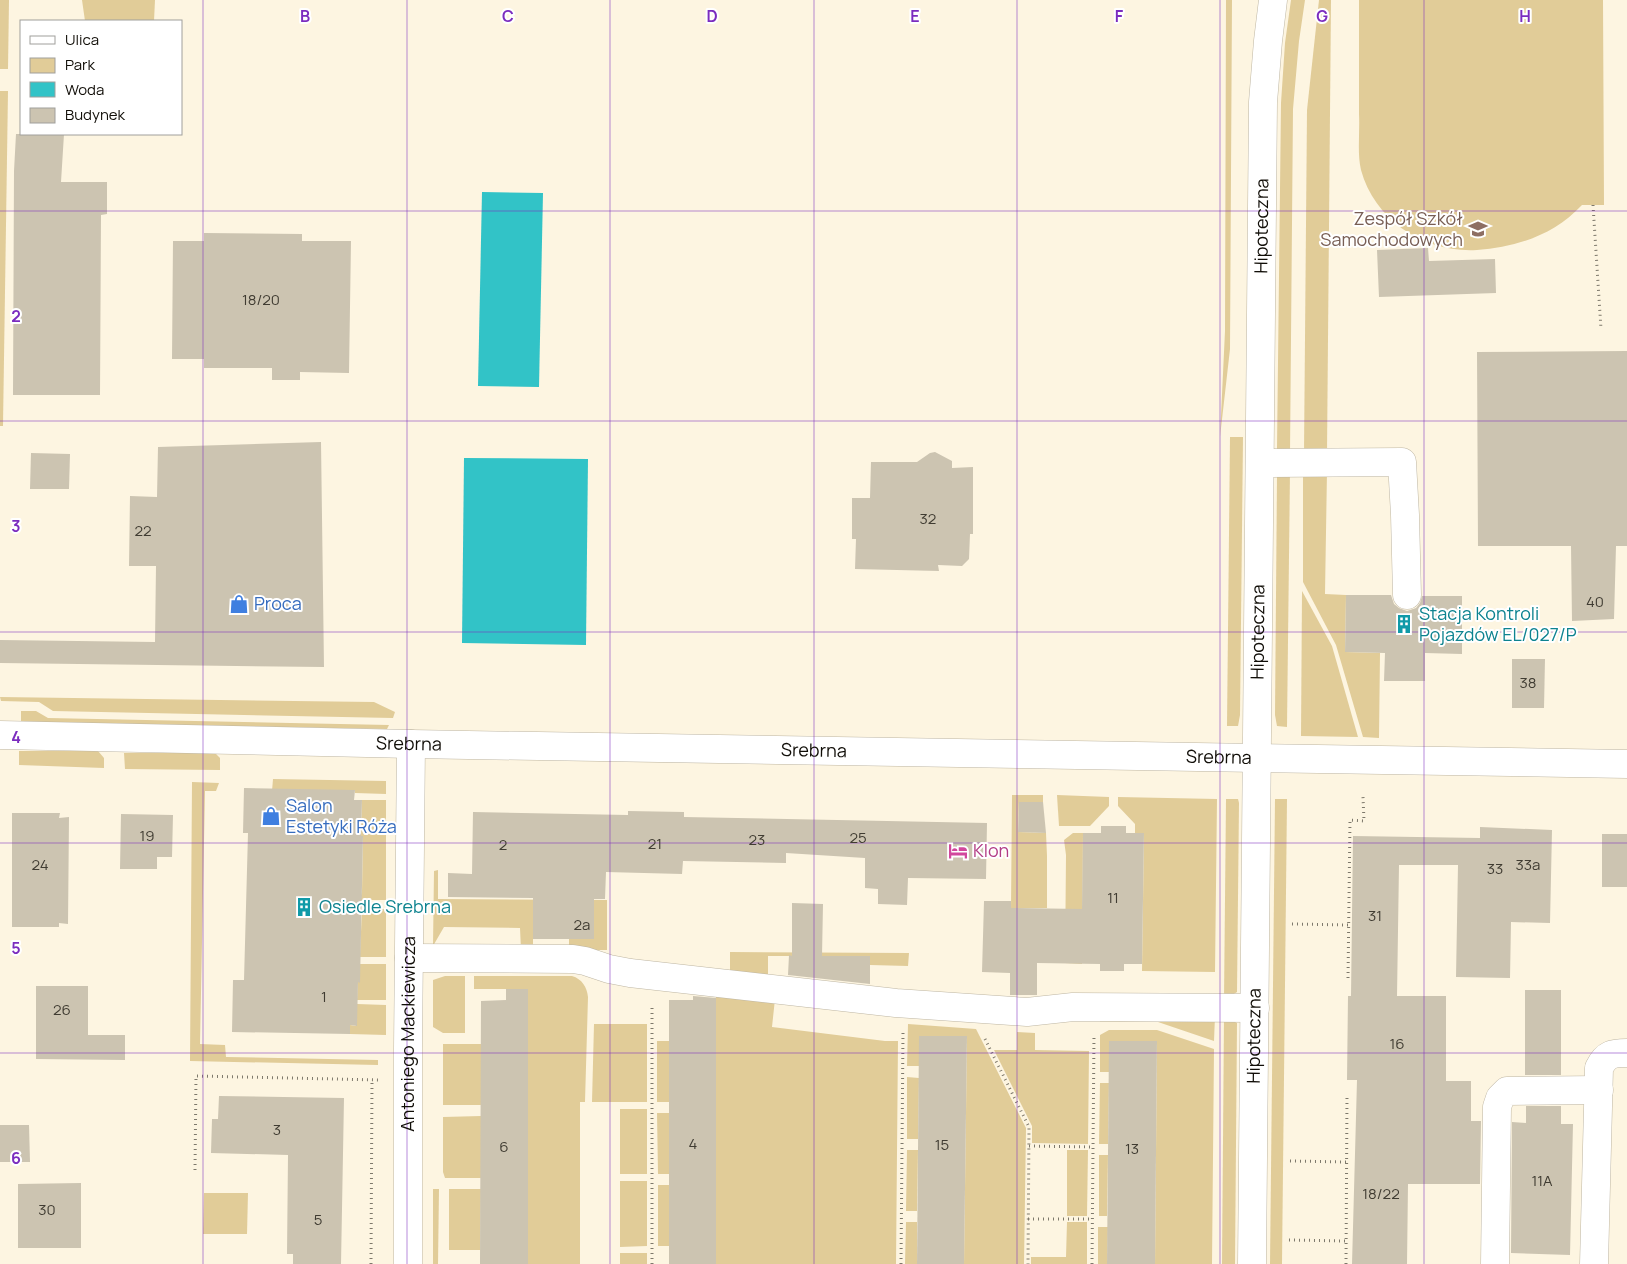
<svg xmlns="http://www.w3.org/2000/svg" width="1627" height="1264" font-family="Manrope,sans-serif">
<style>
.green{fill:#e1cc98}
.water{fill:#32c3c7}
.building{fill:#ccc4b1}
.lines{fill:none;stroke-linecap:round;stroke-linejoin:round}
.minor-casing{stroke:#beb6a3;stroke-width:29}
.path{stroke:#7d786b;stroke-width:3;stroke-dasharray:1 4;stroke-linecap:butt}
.minor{stroke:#fff;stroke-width:28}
.grid{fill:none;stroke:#7b2cbf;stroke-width:1;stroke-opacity:0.55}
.labels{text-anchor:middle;stroke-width:4;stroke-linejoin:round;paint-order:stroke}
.number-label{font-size:15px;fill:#403c32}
.education-label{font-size:18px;fill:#785e54;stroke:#fff;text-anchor:end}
.street-label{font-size:18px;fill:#110e08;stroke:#fff}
.shop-label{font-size:18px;fill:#366cbe;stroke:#fff;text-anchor:start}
.culture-label{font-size:18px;fill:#0d838f;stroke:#fff;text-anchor:start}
.hotel-label{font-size:18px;fill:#b23c85;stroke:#fff;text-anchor:start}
.grid-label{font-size:16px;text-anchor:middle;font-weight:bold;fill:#7b2cbf;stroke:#fff;stroke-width:4;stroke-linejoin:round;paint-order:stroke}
</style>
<rect width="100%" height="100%" fill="#fdf5e1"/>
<g class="green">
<polygon points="0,0 9,0 8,69 0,69"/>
<polygon points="82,0 155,0 154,21 85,21"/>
<polygon points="1226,0 1232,0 1230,349 1220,437 1225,331"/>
<polygon points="1291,0 1305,0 1299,41 1293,109 1290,453 1277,449 1281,103 1285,43"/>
<polygon points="1319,0 1331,0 1327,453 1304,453 1307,110"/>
<path d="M1359 0H1603L1604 205H1582C1554 235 1517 247 1477 250 1425 253 1375 221 1361 170 1357 153 1360 132 1359 114 1359 76 1359 38 1359 0Z"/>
<polygon points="0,91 8,91 3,426 0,426"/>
<polygon points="1230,437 1243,437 1240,715 1238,726 1227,726"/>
<polygon points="1290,471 1287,727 1277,726 1275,715 1277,476"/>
<polygon points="1303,471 1327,471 1325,594 1346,595 1345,652 1380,653 1379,738 1363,737 1336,645 1303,582"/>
<polygon points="1302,591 1332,646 1358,737 1301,736"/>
<polygon points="0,697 374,702 395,712 393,718 53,711 39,702 1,701"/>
<polygon points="21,711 36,711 48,718 389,725 387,729 21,722"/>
<polygon points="19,751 98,751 104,758 104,768 19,765"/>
<polygon points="124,753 215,753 220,758 220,770 125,769"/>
<polygon points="273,779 386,781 386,794 355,793 355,790 272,791"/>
<polygon points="192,782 219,783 216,791 205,791 200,1044 225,1045 226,1057 378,1060 378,1065 190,1061"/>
<polygon points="1012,795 1043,795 1043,802 1019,802 1018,832 1046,833 1047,856 1047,908 1011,908"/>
<polygon points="1057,795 1109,797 1109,806 1090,826 1059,826"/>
<polygon points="1118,797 1217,799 1215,972 1142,971 1144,833 1135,833 1135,824 1118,806"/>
<polygon points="1226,799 1238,799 1239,803 1237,992 1224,1000"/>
<polygon points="1275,799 1287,799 1282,1264 1270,1264"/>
<polygon points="362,800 386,800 386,900 360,900 362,891 363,836 361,836"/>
<polygon points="1073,833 1083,833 1082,964 1065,963 1066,855 1064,840"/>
<polygon points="438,870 438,899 607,900 607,950 569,950 569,939 594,939 594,914 533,935 533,950 521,950 520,928 444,927 433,946 434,871"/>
<polygon points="362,909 386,909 386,957 358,957 360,954"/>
<polygon points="730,952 909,953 908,966 870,965 870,956 768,956 768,982 730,978"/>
<polygon points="358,964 386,964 386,1000 357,1000 358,982 360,982 360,967"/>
<polygon points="445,976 465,976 465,1033 443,1033 433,1027 433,980"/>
<path d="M474 976H572C582 979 587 987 588 997L585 1102H580V1264H528V989H474Z"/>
<polygon points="716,994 775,999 772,1027 885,1041 898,1041 896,1264 716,1264"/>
<polygon points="357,1004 386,1005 386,1035 350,1034 350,1025 356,1026"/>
<polygon points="1100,1015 1215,1016 1214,1041 1158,1022 1100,1022"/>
<polygon points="1224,1016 1237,1023 1235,1264 1222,1264"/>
<polygon points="594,1024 647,1024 647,1102 592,1102"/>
<polygon points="908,1024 976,1029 1026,1128 1024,1264 964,1264 967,1037 919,1036 919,1066 907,1066"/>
<polygon points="1109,1030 1157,1030 1214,1049 1212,1264 1155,1264 1157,1041 1109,1041 1109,1072 1100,1072 1100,1035"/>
<polygon points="1017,1032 1035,1033 1035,1050 1089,1051 1088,1144 1032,1143 1032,1126 994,1050 1017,1050"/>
<rect x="657" y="1041" width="12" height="61"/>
<rect x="443" y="1044" width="38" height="61"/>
<polygon points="907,1077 919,1078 918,1139 907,1139"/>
<polygon points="1100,1083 1109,1083 1108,1144 1099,1144"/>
<rect x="620" y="1109" width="27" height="65"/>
<polygon points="657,1113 669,1113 669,1174 658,1174"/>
<polygon points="481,1116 481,1178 445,1178 443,1172 443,1117"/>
<polygon points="907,1150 918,1150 917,1211 906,1211"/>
<polygon points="1067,1150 1088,1150 1087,1216 1067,1216"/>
<polygon points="1099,1155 1108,1155 1107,1216 1099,1216"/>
<polygon points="620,1181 647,1181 647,1246 620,1247"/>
<rect x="658" y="1185" width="11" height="61"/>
<polygon points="433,1189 439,1189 438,1264 433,1264"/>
<polygon points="449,1189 481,1189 480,1250 449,1250"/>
<polygon points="204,1193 248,1193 247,1234 203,1234"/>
<polygon points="906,1222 917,1222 917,1264 905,1264"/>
<polygon points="1067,1222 1087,1222 1087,1264 1031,1264 1031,1257 1066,1257"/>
<polygon points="1098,1227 1108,1227 1107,1264 1098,1264"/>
<rect x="620" y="1253" width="27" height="11"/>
</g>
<g class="water">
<polygon points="482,192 543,193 539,387 478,386"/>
<polygon points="464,458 588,459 586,645 462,643"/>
</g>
<g class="building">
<polygon points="16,134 64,134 61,182 107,182 107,214 101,215 100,395 13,395 14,171"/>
<polygon points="204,233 302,234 302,241 351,241 349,373 300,372 300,380 272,380 272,368 204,368 204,359 172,359 173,241 204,241"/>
<polygon points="1428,248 1429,261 1495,259 1496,293 1379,297 1377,250"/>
<polygon points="1627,351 1627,546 1616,546 1614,619 1572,621 1571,546 1478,546 1477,352"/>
<polygon points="321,442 324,667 0,663 0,640 155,642 156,566 129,566 130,496 157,497 158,447"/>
<polygon points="935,452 952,461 952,468 973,467 973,534 970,534 969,559 962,566 938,565 939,571 855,569 856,539 852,539 852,498 870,498 871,462 917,462 930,453"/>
<polygon points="31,453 70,454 69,489 30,489"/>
<polygon points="1346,595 1391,595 1394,604 1399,608 1407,611 1416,608 1420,603 1422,596 1462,596 1462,654 1425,653 1425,681 1384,681 1385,653 1345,652"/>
<polygon points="1512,659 1545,659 1544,708 1512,708"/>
<polygon points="244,788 355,790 354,800 362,800 361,836 363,836 360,983 358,982 357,1026 350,1025 350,1034 232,1032 233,980 244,980 248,833 243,833"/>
<polygon points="1019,802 1043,802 1046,833 1018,832"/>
<polygon points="628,811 684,812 684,817 987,823 986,879 908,878 907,905 878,904 878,889 865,888 865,858 786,853 786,863 683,861 682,874 606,872 605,899 594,899 594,939 533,939 533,898 448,897 448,873 472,874 473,812 628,815"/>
<polygon points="12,813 60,813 59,818 69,817 68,924 59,923 59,927 12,927"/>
<polygon points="121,814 173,815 172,857 157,857 157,869 120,869"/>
<polygon points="1101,826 1126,826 1126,833 1144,833 1142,964 1124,964 1124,971 1100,971 1100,964 1037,963 1037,995 1010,995 1010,973 982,972 984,901 1011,901 1011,908 1082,909 1083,833 1101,833"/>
<polygon points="1480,827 1552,830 1550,923 1511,922 1510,978 1456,977 1458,865 1399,865 1397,996 1446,996 1446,1081 1471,1081 1471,1121 1481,1121 1480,1184 1408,1184 1407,1264 1352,1264 1357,1080 1347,1080 1348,996 1351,996 1353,836 1480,838"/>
<rect x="1602" y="834" width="25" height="53"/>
<polygon points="792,903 823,904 822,956 870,956 870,984 788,975 789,955 792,956"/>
<polygon points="36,986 88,986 88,1035 125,1035 125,1060 36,1059"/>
<polygon points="506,989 528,989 528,1264 480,1264 481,1001 506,1000"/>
<rect x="1525" y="990" width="36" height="85"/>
<polygon points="693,996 716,998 716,1264 669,1264 669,1000 693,1000"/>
<polygon points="919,1036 967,1036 964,1264 917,1264"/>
<polygon points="1109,1041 1157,1041 1155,1264 1107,1264"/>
<polygon points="219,1096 344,1098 341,1264 293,1264 293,1254 287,1254 288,1155 211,1153 212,1119 218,1119"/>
<polygon points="1526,1106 1561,1106 1561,1124 1573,1124 1570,1255 1511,1253 1512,1122 1526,1123"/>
<polygon points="0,1125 29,1125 30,1162 0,1162"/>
<polygon points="81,1183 81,1248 18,1248 18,1184"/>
</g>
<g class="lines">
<g class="minor-casing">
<g id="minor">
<polyline points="1260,463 1402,462 1405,515 1407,595"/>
<path id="s1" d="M0 735 411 744 1627 764"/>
<polyline points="409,958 573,959 585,961 609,969 630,973 896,1003 1027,1012 1073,1007 1255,1008"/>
<path id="s2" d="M408 1264V1048L411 744"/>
<path id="s3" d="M1252 1264 1263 102 1268 41 1273 0"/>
<polyline points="1495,1264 1497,1107 1500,1098 1507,1091 1599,1090"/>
<path d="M1594 1264 1599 1068C1606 1054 1612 1053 1627 1053"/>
</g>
</g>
<g class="path">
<polyline points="1593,205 1601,329"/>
<polyline points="1292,924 1349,925"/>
<polyline points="1348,978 1350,820 1364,821 1363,797"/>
<polyline points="985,1039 1029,1127 1028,1264"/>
<polyline points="1029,1146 1093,1147"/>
<polyline points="1290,1161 1347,1162"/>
<polyline points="195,1170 196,1076 380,1080"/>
<polyline points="1028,1219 1093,1219"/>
<polyline points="1289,1240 1346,1241"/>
<polyline points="371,1264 372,1080"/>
<polyline points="652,1264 652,1005"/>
<polyline points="901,1264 903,1032"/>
<polyline points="1092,1264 1094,1035"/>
<polyline points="1346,1264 1347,1095"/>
</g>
<use href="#minor" class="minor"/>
</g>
<path class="grid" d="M203 0V1264M407 0V1264M610 0V1264M814 0V1264M1017 0V1264M1220 0V1264M1424 0V1264M0 211H1627M0 421H1627M0 632H1627M0 843H1627M0 1053H1627"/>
<defs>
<g id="school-bare" transform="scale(1.5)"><path d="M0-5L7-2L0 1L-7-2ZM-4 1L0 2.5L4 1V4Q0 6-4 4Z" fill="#8d6e63" stroke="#fff" stroke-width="2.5" paint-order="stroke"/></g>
<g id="shop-bare" transform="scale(1.5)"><path d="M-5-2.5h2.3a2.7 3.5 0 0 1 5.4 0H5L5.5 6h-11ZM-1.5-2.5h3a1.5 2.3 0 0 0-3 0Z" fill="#3f7fe0" stroke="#fff" stroke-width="2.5" paint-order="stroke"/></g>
<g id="building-bare" transform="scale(1.5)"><path d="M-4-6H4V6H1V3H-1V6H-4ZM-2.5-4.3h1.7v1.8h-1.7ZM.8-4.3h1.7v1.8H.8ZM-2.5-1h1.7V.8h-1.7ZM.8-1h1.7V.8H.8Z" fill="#0f9aa8" stroke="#fff" stroke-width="2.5" paint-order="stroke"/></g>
<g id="hotel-bare" transform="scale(1.5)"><path d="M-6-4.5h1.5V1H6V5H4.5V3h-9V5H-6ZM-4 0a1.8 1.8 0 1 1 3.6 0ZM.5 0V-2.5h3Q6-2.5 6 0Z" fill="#d1479c" stroke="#fff" stroke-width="2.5" paint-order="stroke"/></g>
</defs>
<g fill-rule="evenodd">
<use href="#school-bare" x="1478" y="229"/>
<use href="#shop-bare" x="239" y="604"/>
<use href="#building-bare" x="1404" y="624"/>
<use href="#shop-bare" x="271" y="816"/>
<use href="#hotel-bare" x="958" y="851"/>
<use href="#building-bare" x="304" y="907"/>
</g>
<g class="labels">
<g class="number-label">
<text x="261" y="305">18/20</text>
<text x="928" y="524">32</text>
<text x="143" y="536">22</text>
<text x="1595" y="607">40</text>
<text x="1528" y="688">38</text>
<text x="147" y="841">19</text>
<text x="858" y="843">25</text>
<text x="757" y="845">23</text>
<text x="655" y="849">21</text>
<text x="503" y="850">2</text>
<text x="40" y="870">24</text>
<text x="1528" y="870">33a</text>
<text x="1495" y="874">33</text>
<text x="1113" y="903">11</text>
<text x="1375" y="921">31</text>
<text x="582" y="930">2a</text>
<text x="324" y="1002">1</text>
<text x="62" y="1015">26</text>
<text x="1397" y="1049">16</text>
<text x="277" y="1135">3</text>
<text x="693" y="1149">4</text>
<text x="942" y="1150">15</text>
<text x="504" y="1152">6</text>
<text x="1132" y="1154">13</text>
<text x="1542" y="1186">11A</text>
<text x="1381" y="1199">18/22</text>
<text x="47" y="1215">30</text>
<text x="318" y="1225">5</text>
</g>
<g class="education-label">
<text x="1463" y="225">Zespół Szkół<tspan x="1463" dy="21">Samochodowych</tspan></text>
</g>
<g class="street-label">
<text dy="6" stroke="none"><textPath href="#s3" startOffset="1038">Hipoteczna</textPath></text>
<text dy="6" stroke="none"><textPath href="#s3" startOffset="632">Hipoteczna</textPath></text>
<text dy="6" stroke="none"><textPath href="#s1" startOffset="409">Srebrna</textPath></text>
<text dy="6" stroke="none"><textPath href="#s1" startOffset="814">Srebrna</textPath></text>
<text dy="6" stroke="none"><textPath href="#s1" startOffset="1219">Srebrna</textPath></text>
<text dy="6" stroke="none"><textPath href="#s2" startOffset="230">Antoniego Mackiewicza</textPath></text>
<text dy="6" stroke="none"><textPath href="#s3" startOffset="228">Hipoteczna</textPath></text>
</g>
<g class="shop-label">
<text x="254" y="610">Proca</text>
<text x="286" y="812">Salon<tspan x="286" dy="21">Estetyki Róża</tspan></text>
</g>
<g class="culture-label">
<text x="1419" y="620">Stacja Kontroli<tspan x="1419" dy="21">Pojazdów EL/027/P</tspan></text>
<text x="319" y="913">Osiedle Srebrna</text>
</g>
<g class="hotel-label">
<text x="973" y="857">Klon</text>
</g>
</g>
<g class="grid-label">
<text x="305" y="22">B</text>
<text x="508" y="22">C</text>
<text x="712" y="22">D</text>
<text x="915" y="22">E</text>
<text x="1119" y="22">F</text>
<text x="1322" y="22">G</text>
<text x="1525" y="22">H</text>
<text x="16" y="322">2</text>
<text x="16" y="532">3</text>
<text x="16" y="743">4</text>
<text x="16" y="954">5</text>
<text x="16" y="1164">6</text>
</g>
<rect x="20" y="20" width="162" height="115" fill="#ffffff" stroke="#a09f9c"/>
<rect x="30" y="36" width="25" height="8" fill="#ffffff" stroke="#a09f9c"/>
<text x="65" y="45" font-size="15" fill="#110e08">Ulica</text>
<rect x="30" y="58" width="25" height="15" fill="#e1cc98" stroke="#a09f9c"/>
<text x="65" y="70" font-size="15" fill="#110e08">Park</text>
<rect x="30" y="82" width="25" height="15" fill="#32c3c7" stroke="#a09f9c"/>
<text x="65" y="95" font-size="15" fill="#110e08">Woda</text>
<rect x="30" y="108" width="25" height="15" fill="#ccc4b1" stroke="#a09f9c"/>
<text x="65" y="120" font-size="15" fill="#110e08">Budynek</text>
</svg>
